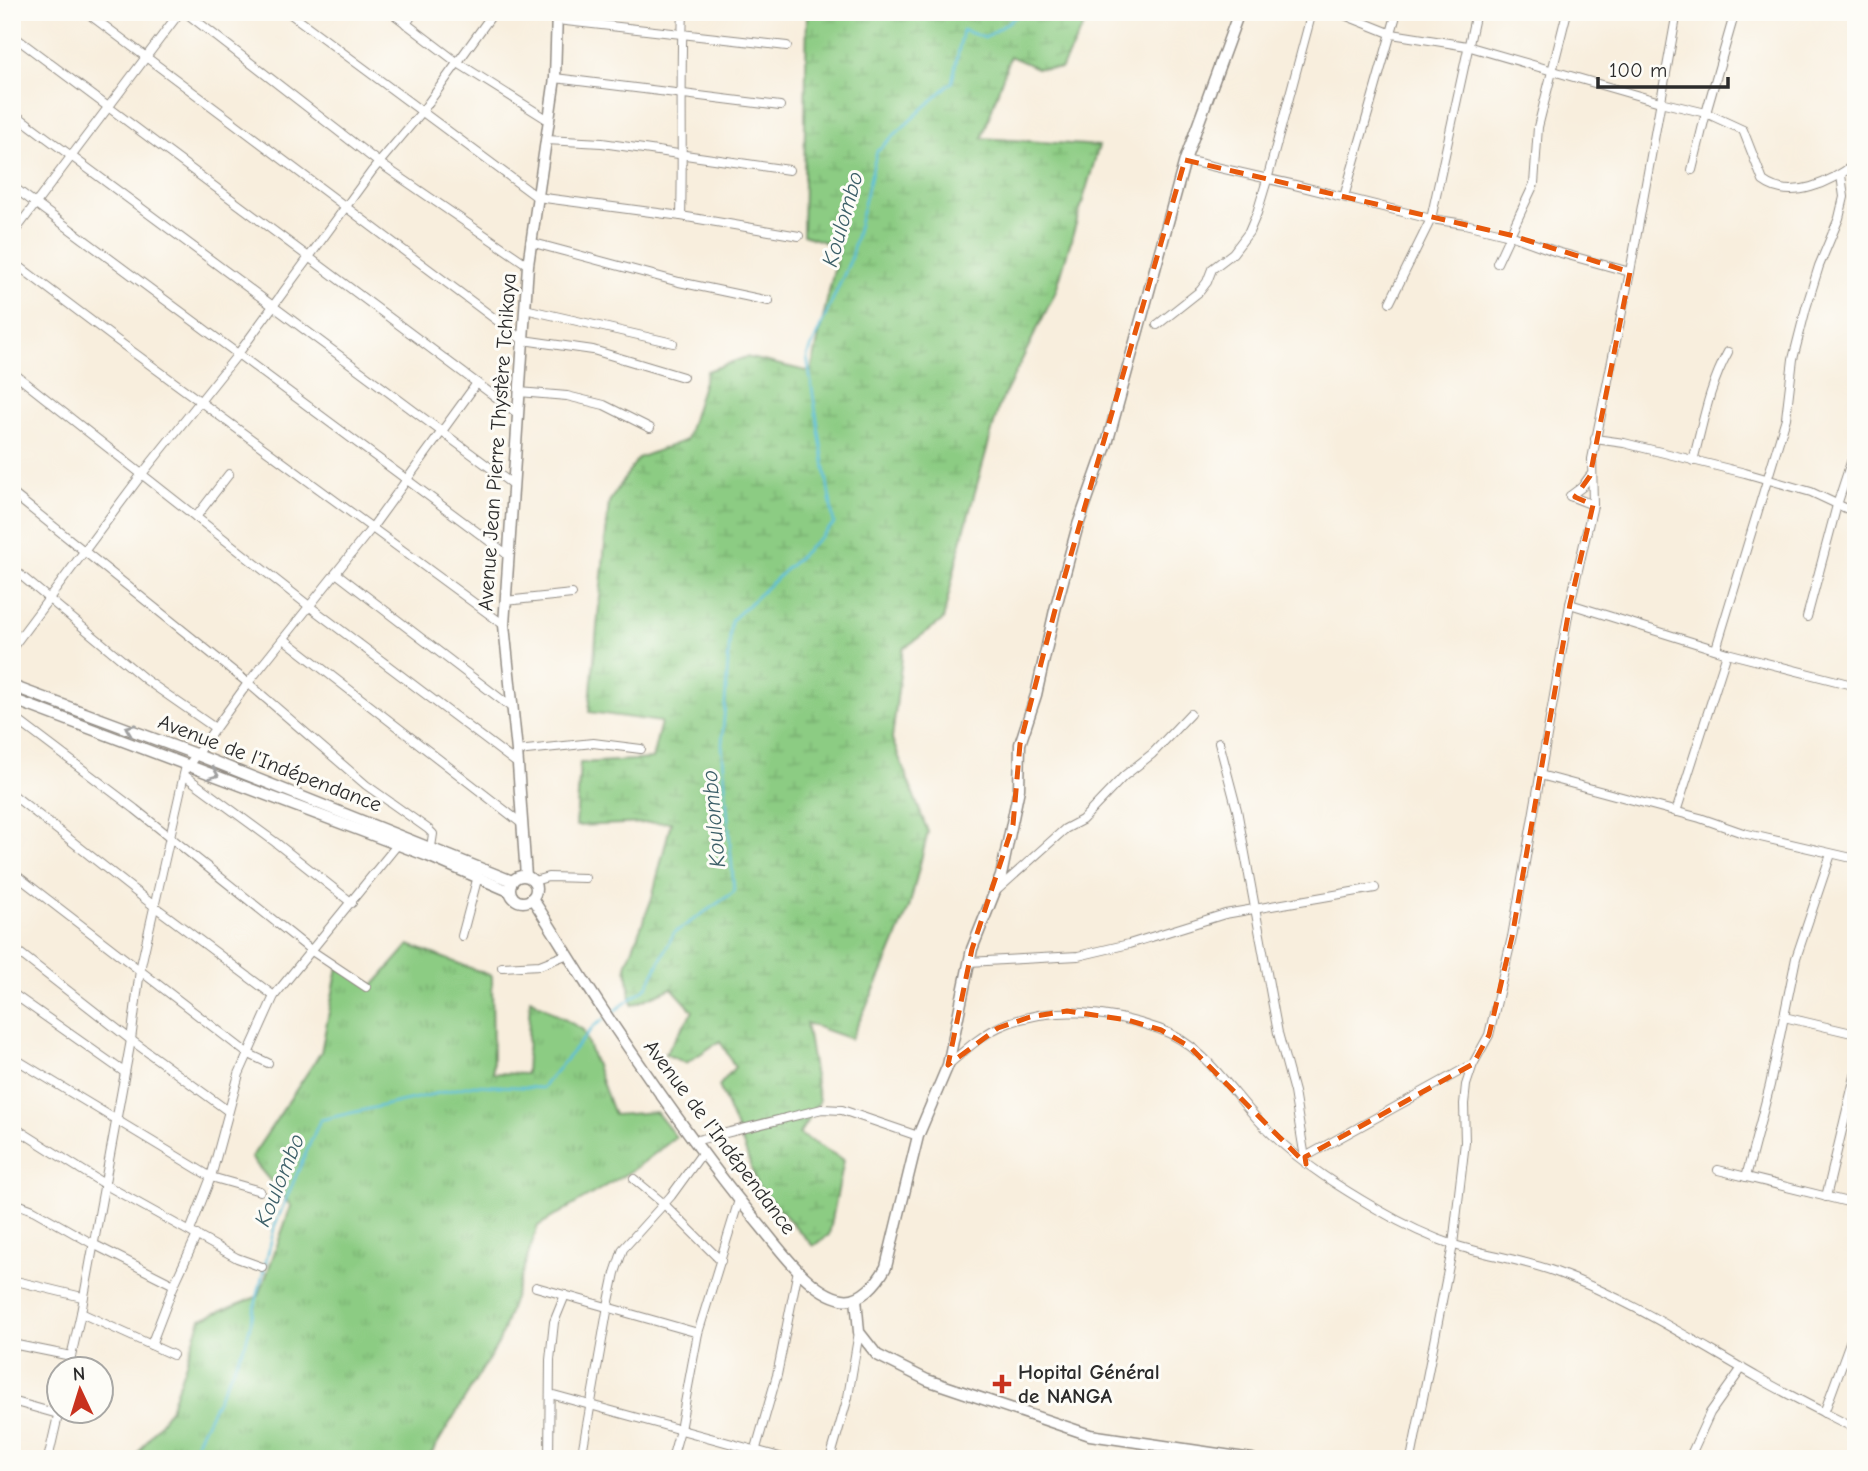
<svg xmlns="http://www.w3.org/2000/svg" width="1868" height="1471" font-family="'Comic Neue',sans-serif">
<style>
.grass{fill:url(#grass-tufts);stroke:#5c7c57;stroke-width:2}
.wetland{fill:url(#wetland-marsh);stroke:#5c7c57;stroke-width:2}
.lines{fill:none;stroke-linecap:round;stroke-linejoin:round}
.stream{stroke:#5cbfda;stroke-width:2.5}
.minor-casing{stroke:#928c84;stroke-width:10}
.tertiary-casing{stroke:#928c84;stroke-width:13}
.minor{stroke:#fff;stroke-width:8}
.tertiary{stroke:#fff;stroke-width:10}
.oneway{stroke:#a0a0a0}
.marked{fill:none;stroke:#e8590c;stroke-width:5;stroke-dasharray:14 9;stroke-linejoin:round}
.poi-dot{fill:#c8321e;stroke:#fdfcf7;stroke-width:2.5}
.labels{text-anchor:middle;stroke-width:6;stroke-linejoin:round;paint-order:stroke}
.street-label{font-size:21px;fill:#2b2b2b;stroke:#fdfcf7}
.poi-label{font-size:21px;font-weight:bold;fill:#2b2b2b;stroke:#fdfcf7;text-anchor:start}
.water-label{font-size:23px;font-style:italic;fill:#3c5f68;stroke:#fdfcf7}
</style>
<defs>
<pattern id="grass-tufts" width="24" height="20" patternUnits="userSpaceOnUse" patternTransform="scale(1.75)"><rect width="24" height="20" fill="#8ccc83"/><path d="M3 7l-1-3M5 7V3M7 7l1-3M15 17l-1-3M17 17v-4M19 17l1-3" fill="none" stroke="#79af71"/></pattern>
<pattern id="wetland-marsh" width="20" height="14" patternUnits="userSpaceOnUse" patternTransform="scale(1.75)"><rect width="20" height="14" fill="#8ccc83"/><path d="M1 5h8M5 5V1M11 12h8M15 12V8" fill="none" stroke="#79af71"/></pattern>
</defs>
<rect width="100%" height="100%" fill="#fdfcf7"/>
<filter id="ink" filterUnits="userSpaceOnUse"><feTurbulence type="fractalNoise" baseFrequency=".0143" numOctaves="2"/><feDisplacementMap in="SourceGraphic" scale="14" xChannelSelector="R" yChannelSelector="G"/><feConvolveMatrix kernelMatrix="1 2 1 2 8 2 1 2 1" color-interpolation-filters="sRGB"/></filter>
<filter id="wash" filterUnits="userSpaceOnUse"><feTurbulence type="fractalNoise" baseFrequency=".00686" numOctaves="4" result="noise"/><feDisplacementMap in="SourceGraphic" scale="28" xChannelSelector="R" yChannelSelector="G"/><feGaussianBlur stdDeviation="1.57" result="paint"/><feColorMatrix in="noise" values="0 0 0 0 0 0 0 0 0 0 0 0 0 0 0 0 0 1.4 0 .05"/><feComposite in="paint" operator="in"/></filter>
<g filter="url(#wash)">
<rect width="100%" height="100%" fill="#f8eedd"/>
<polygon class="grass" points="409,945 492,976 493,1073 526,1074 530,999 583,1030 614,1115 656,1112 676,1137 636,1168 538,1226 499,1342 428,1459 134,1459 170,1409 201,1319 259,1296 291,1206 251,1158 321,1052 338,967 373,986"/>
<polygon class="wetland" points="807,12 1091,12 1061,69 1037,68 1010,56 982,138 1099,146 1056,291 999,406 961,542 943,620 903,649 892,739 928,832 909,908 881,975 851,1039 806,1023 819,1102 799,1134 844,1160 829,1235 813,1246 757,1185 743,1144 719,1086 735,1067 720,1041 686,1063 665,1054 693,1011 672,988 632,1005 626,966 652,898 671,822 576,826 580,763 652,759 661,722 589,712 609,502 638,458 686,440 707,371 746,357 811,372 839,247 803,235"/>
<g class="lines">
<g class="stream">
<polyline points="609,1015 647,987 674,933 734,892 722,744 731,621 834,524 807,357 850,261 877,151 952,82 963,30 985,38 1017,16 1017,12"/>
<polyline points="188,1459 246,1342 275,1225 320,1120 474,1085 542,1088 594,1026 604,1019"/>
</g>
</g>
</g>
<g filter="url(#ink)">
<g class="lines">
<g class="minor-casing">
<g id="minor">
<polyline points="86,12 523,340 593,350 683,377"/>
<polyline points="185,12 378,162 528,265"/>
<polyline points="288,12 537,197 681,216 799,236"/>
<polyline points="391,12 458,63 550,121"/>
<polyline points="540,12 557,20 787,46"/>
<polyline points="1337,12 1392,34 1467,46 1660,102 1706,113 1692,170"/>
<polyline points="1567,12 1538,127 1534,184 1510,235 1557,252 1630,272"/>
<path d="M1735 12 1706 113 1743 130 1763 181C1791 202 1832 182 1856 163"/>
<polyline points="406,24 414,12"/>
<polyline points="12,35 517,413"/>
<polyline points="555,78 780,106"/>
<polyline points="12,112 512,484"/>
<polyline points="546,140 602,143 789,170"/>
<polyline points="1185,160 1295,185 1431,219 1465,224 1510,235 1497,263"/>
<polyline points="12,186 508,555"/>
<polyline points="1344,197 1397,12"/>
<path d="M681 216C683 148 680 80 683 12"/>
<polyline points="12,235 180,12"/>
<polyline points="530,242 679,282 769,301"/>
<polyline points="12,261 118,341 504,625"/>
<polyline points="1390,302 1431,219 1476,12"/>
<polyline points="525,309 673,343"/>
<polyline points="1157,325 1200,291 1207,282 1212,269 1233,253 1249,232 1257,213 1267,180 1312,12"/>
<polyline points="12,372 309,606 518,764"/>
<polyline points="519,392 567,396 604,405 650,428"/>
<polyline points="1595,439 1624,443 1745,473 1811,492 1856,513"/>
<path d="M1693 461C1703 423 1709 386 1728 352"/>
<polyline points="12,493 248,683 366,785 428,829 433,834 431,847"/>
<polyline points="1570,496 1582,487 1590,476"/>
<polyline points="1570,496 1593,505"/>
<polyline points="196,517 229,474"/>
<polyline points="12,568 146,680 215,728"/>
<polyline points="336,573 511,707"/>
<polyline points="505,601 572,594"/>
<polyline points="1570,604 1727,653 1856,686"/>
<polyline points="1807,617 1837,505 1856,447"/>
<polyline points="284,639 521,823"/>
<polyline points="12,648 142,474 238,354 372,171 421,113 494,12"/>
<polyline points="1716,649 1786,418 1793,359 1806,308 1819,266 1839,218 1844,197 1841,175"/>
<polyline points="12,716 135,809 312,951 366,987"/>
<polyline points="1219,742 1237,810 1278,1033 1294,1092 1306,1164"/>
<polyline points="517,751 593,743 641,749"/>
<polyline points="184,775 275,842 352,903"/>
<polyline points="1540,775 1700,818 1743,833 1856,859"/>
<polyline points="12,794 154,906 274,996"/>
<polyline points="1676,812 1727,653"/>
<polyline points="12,872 247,1053 268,1063"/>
<polyline points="534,881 548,877 585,878"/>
<polyline points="996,891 1065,829 1082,820 1124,776 1152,754 1190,714"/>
<polyline points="462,936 478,876"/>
<polyline points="12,947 131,1040 228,1111"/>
<polyline points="969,962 1078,956 1129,944 1225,914 1375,888"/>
<polyline points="502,967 540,965 568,954"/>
<polyline points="12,993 124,1072"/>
<polyline points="1784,1017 1856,1034"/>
<polyline points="12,1057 211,1177 260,1191"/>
<path d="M948 1065C963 1052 980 1036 999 1027 1049 1004 1108 1011 1159 1029 1209 1046 1236 1102 1274 1136 1304 1165 1341 1188 1377 1209 1401 1223 1427 1236 1454 1245 1487 1255 1523 1260 1556 1272 1627 1298 1692 1340 1757 1377 1790 1396 1823 1412 1856 1429"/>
<polyline points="12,1126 104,1184 237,1258 262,1267"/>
<polyline points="694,1141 822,1109 842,1110 918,1136"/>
<polyline points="1305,1157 1473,1064"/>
<polyline points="1718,1170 1856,1204"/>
<polyline points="1746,1177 1770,1085 1796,958 1831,854"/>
<polyline points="634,1179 664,1204 721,1261"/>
<polyline points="1826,1197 1856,1072"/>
<polyline points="12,1202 33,1210 93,1244 174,1285"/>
<polyline points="190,1231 211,1177 239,1074 274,996 398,844"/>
<polyline points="12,1280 82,1297"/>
<polyline points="536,1287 698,1333"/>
<polyline points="81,1313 173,1355"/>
<polyline points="12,1344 71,1356"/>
<polyline points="151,1345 174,1285 197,1235"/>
<polyline points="68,1370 81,1313 131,1040 140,970 185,770 248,683 371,529 477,383"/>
<polyline points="550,1394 787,1459"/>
<polyline points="12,1401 58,1414"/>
<polyline points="1824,1413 1856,1326"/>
<polyline points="48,1459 60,1407"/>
<polyline points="549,1459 550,1360 554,1322 565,1295"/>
<polyline points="581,1459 608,1306 615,1273 623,1249 671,1196 703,1152"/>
<polyline points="672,1459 680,1430 698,1333 739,1200"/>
<polyline points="753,1459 777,1375 798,1270"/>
<polyline points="830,1459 848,1397 859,1332"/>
<polyline points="1411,1459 1453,1245 1465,1142 1464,1104 1466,1085 1473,1064 1489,1035 1512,937 1570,604 1593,505 1592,459 1630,272 1677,12"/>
<polyline points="1689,1459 1710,1413 1742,1368"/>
</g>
</g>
<g class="tertiary-casing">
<g id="tertiary">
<polyline points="12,686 195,754 512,881"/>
<polyline points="12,699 428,856 509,891"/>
<circle cx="523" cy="889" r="13"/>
<polyline points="526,876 517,751 504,625 528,265 555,78 557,12"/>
<path d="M532 898C556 935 579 974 603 1010 653 1085 705 1160 763 1229 782 1252 811 1293 842 1299 861 1303 878 1282 886 1267L918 1136 948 1065 972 949 1001 876 1019 789 1020 744 1036 695 1055 610 1078 525 1108 440 1185 160 1239 12"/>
<polyline points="856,1298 859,1332 877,1355 927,1380 1090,1435 1252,1459"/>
</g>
</g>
<use href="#minor" class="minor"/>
<use href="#tertiary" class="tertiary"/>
</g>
<defs><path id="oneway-chevron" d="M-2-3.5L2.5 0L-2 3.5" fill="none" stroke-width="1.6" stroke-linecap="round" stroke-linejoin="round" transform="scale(1.75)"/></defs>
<g class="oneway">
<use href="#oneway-chevron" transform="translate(130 729) rotate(-159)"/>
<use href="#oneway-chevron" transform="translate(214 774) rotate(21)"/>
</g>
</g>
<path class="marked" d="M1185 160 1510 235 1630 272 1590 476 1575 497 1593 505 1570 604 1512 937 1489 1035 1473 1064 1305 1157 1306 1164 1190 1047 1161 1030 1128 1020 1067 1011 1030 1017 998 1028 948 1065 972 949 1013 825 1020 744 1055 610Z"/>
<path class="poi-dot" d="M998.5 1373.5h7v7h7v7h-7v7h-7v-7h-7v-7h7z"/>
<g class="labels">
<g class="street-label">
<text transform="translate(497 442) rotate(-86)" y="7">Avenue Jean Pierre Thystère Tchikaya</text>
<text transform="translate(270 763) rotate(21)" y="7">Avenue de l'Indépendance</text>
<text transform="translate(720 1137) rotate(53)" y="7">Avenue de l'Indépendance</text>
</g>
<g class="poi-label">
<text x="1018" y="1379">Hopital Général<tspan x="1018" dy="24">de NANGA</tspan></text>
</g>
<g class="water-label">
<text transform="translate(842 219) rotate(-74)" y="8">Koulombo</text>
<text transform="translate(713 819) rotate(-95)" y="8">Koulombo</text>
<text transform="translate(279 1180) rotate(-68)" y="8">Koulombo</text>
</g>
</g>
<rect width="1868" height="1471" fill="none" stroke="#fdfcf7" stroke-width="42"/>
<g transform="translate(80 1390) rotate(356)"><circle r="33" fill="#fdfcf7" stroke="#a9a8a5" stroke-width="2"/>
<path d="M0-5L12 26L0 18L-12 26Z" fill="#c8321e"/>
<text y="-10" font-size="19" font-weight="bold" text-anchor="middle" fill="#2b2b2b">N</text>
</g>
<path d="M1598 77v10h130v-10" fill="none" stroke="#2b2b2b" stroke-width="3.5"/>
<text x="1609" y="77" font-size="21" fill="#2b2b2b" stroke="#fdfcf7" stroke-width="5" paint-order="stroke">100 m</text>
</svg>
